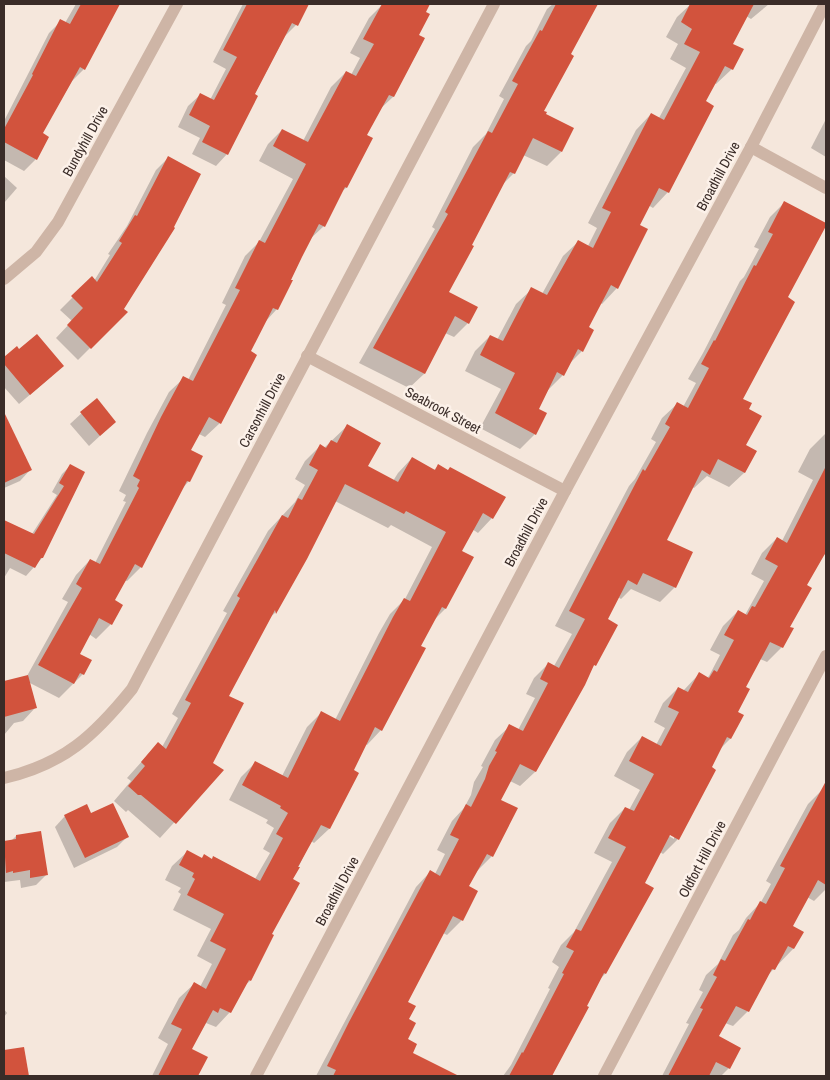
<svg xmlns="http://www.w3.org/2000/svg" width="830" height="1080" font-family="'Archivo Narrow',sans-serif">
<style>
.shadow{fill:#0003;fill-rule:evenodd}
.building{fill:#d2533d}
.lines{fill:none;stroke-linecap:round;stroke-linejoin:round}
.minor{stroke:#ceb5a6;stroke-width:12}
.labels{text-anchor:middle;stroke-width:5;stroke-linejoin:round;paint-order:stroke}
.street-label{font-size:14px;fill:#3a2c28;stroke:#fcf1e9}
</style>
<rect width="100%" height="100%" fill="#f5e7dc"/>
<g class="shadow">
<polygon points="76,4 118,4 84,69 72,81 41,134 48,138 36,159 24,171 4,160 4,121 49,33 61,21 65,23"/>
<polygon points="243,4 308,4 296,25 285,36 254,95 227,154 216,166 192,154 200,138 178,127 188,106 200,95 210,100 226,69 213,62"/>
<polygon points="383,4 387,6 389,4 428,4 417,35 424,39 393,97 379,110 365,135 371,138 346,188 341,192 324,226 309,240 277,309 265,322 249,352 220,423 205,437 199,434 190,450 189,481 181,490 141,567 127,581 124,580 113,601 121,605 111,624 96,639 89,634 78,654 83,674 59,698 28,682 35,708 23,721 14,723 4,735 4,682 27,676 68,602 62,599 76,575 90,560 95,563 126,502 123,501 126,495 119,491 147,433 169,392 184,378 188,380 226,305 222,303 245,256 259,242 293,179 259,161 268,144 282,130 303,141 331,87 346,72 351,75 360,58 350,53 369,18"/>
<polygon points="553,4 596,4 569,55 543,112 561,152 547,166 523,155 514,173 501,186 447,292 468,323 454,337 445,333 424,374 409,388 359,363 435,229 432,227 473,147 486,134 504,99 499,96 526,46 531,41 547,9"/>
<polygon points="691,4 699,6 701,4 769,4 751,19 746,16 731,44 732,69 716,84 714,83 704,102 668,192 653,208 648,205 638,226 646,230 617,288 602,304 600,303 587,327 582,351 568,365 563,375 548,390 537,409 535,434 520,449 480,428 501,389 465,371 475,351 490,336 497,340 516,304 532,289 542,294 563,256 579,241 588,246 597,228 588,223 636,130 651,114 659,118 686,68 670,59 678,44 666,37 677,17"/>
<polygon points="826,119 826,157 811,148"/>
<polygon points="168,158 123,309 126,312 78,360 56,338 72,321 60,310 92,278 94,281 110,255 108,254 127,226 156,170"/>
<polygon points="4,176 17,188 4,203"/>
<polygon points="785,202 786,298 742,399 747,409 744,445 756,451 744,473 729,487 707,476 694,488 692,487 666,540 691,552 675,587 660,602 631,589 621,599 618,597 606,620 616,625 535,772 520,786 510,781 500,801 492,856 477,871 468,887 462,920 447,935 443,933 406,1002 405,1065 394,1076 316,1076 416,887 430,872 435,874 445,854 437,850 452,821 464,808 471,795 474,782 483,767 481,766 495,740 510,726 518,730 535,698 526,694 534,678 549,663 554,666 572,634 555,626 629,486 635,479 656,442 651,439 662,418 677,404 683,407 696,383 688,379 703,353 740,281 744,277 759,249 754,247 770,217"/>
<polygon points="17,348 52,376 19,404 4,387 4,358"/>
<polygon points="96,400 115,422 89,446 70,424"/>
<polygon points="347,426 366,467 393,481 398,473 412,458 434,470 438,466 492,518 478,533 472,529 460,552 445,609 434,620 419,646 381,730 367,745 365,744 352,770 357,773 329,829 314,843 311,841 292,880 270,935 272,936 250,981 244,986 230,1012 216,1027 206,1023 190,1050 206,1058 196,1076 152,1076 168,1044 158,1038 179,998 194,984 200,987 212,964 197,956 211,929 173,910 181,894 178,892 181,888 165,880 172,866 187,852 201,859 204,856 211,860 214,857 255,879 270,853 263,849 274,828 266,823 268,820 229,800 241,777 255,763 282,776 307,727 321,713 335,720 379,633 390,614 405,599 432,547 391,525 388,528 335,501 306,558 275,613 268,619 228,696 212,764 222,770 160,838 128,810 126,812 114,801 131,781 127,778 144,759 158,744 162,747 178,718 172,714 227,613 223,611 268,531 295,502 305,485 295,479 305,461 320,446 324,448"/>
<polygon points="12,431 30,470 20,481 4,488 4,435"/>
<path d="M825 434 826 435V553L821 558 805 585 782 647 767 662 760 659 744 688 736 713 742 716 730 739 720 749 678 839 663 854 660 852 643 883 605 974 599 980 585 1006 551 1076H503L511 1065 550 989 548 988 559 967 552 962 561 945 574 932 612 862 594 853 610 823 625 808 629 810 640 790 614 776 627 752 642 737 656 745 665 728 654 722 663 703 678 688 683 691 699 674 707 678 709 676 720 655 710 650 723 626 738 611 745 615 764 581 751 574 762 553 777 538 782 541 813 480 798 472 810 449ZM664 833 674 836V839Z"/>
<polygon points="71,465 42,558 26,576 10,568 4,578 4,522 32,534 57,495 52,492 62,474"/>
<polygon points="826,782 826,889 814,901 807,897 791,927 802,932 793,949 767,976 748,1011 733,1026 725,1023 717,1037 729,1068 721,1076 662,1076 689,1024 686,1023 703,992 699,990 706,975 718,964 733,935 739,930 746,918 761,902 771,884 766,881 808,804 822,790"/>
<polygon points="65,816 128,836 117,847 74,868 55,827"/>
<polygon points="16,836 47,874 36,885 21,888 20,880 4,882 4,843 11,841"/>
<polygon points="4,1009 7,1013 4,1017"/>
</g>
<g class="building">
<polygon points="81,4 120,4 85,70 80,67 43,133 49,137 37,160 4,142 4,129 33,75 32,74 60,19 70,24"/>
<polygon points="247,4 309,4 298,26 292,23 255,94 258,96 228,155 202,142 210,126 189,115 200,93 214,100 237,57 223,50"/>
<polygon points="382,4 430,4 426,12 430,14 419,35 425,38 394,97 389,95 367,135 373,138 347,188 345,187 325,227 319,224 302,257 291,280 293,280 278,310 273,308 251,351 257,355 221,424 209,417 191,450 203,456 190,482 187,481 142,568 135,564 115,600 123,605 112,625 99,618 80,654 92,660 84,675 80,673 74,684 38,665 82,588 76,584 90,559 100,564 139,488 137,486 140,480 133,476 161,417 183,376 193,381 240,290 235,288 259,240 265,243 306,164 273,146 282,129 308,142 346,71 356,76 374,44 363,39"/>
<polygon points="556,4 598,4 571,54 574,56 544,111 547,112 546,114 574,128 562,152 533,138 515,174 510,172 472,245 474,246 449,292 478,307 469,324 455,316 425,374 373,348 448,214 445,212 488,131 492,133 518,84 512,81 540,30 542,31"/>
<polygon points="690,4 754,4 733,44 744,49 733,70 725,66 706,101 714,106 669,193 659,188 640,225 648,229 618,289 611,285 589,327 594,330 583,352 578,349 564,376 557,372 539,409 547,413 536,435 495,413 515,373 480,355 490,335 503,341 531,287 547,295 578,240 593,248 611,212 602,208 651,113 664,120 700,52 684,44 692,29 681,22"/>
<polygon points="168,156 201,174 174,227 175,228 124,309 128,312 91,349 67,325 83,308 71,296 92,276 97,282 122,243 119,241 135,215 137,216"/>
<polygon points="784,201 826,223 826,226 788,297 795,302 743,399 752,403 749,409 762,416 746,445 757,451 745,473 718,459 710,475 702,470 667,540 693,552 676,588 643,573 637,585 628,580 608,619 618,625 596,666 594,665 585,685 536,772 520,764 501,800 518,808 493,857 487,854 469,886 478,891 463,921 453,916 408,1002 416,1006 409,1019 416,1023 408,1039 417,1044 413,1053 459,1076 333,1076 336,1070 327,1066 349,1022 430,870 440,876 459,839 450,835 466,804 471,807 485,779 489,766 497,752 495,751 509,724 523,731 548,683 540,679 548,662 559,668 585,619 569,611 643,469 645,471 670,427 665,424 677,402 688,408 709,368 701,364 714,340 715,341 754,265 756,266 773,234 768,232"/>
<polygon points="37,334 64,366 30,395 4,364 4,357 17,346 19,349"/>
<polygon points="97,398 116,422 100,436 80,412"/>
<polygon points="4,412 32,470 4,483"/>
<polygon points="347,424 381,443 368,466 398,482 412,457 435,470 438,464 448,470 450,467 506,497 493,519 483,513 462,551 474,557 446,609 442,607 421,646 426,648 382,731 375,727 354,770 359,773 330,829 321,825 298,867 300,867 293,879 300,883 272,934 274,935 251,981 249,980 231,1013 220,1008 218,1013 213,1010 192,1049 208,1057 198,1076 158,1076 182,1029 171,1024 194,982 206,989 226,949 210,941 224,914 187,895 195,879 192,877 194,873 179,865 187,850 202,858 204,854 212,859 213,856 260,881 283,838 276,834 288,813 280,808 281,806 242,785 255,761 288,778 321,711 340,721 393,617 404,598 410,601 446,532 406,511 404,514 345,484 307,559 276,614 275,610 229,696 244,703 213,763 224,770 176,824 141,795 138,795 128,786 145,766 141,762 158,742 166,749 191,703 185,700 240,598 237,596 282,515 288,518 298,498 302,500 318,470 309,465 320,444 326,448 331,440 337,443"/>
<polygon points="70,464 85,472 43,558 41,558 35,568 4,553 4,520 34,534 64,486 59,483"/>
<polygon points="826,466 826,552 807,585 812,588 790,627 794,628 783,648 770,642 746,687 750,689 738,712 744,715 731,739 727,737 712,767 716,770 679,840 670,835 645,883 654,888 606,974 604,973 587,1006 589,1007 552,1076 509,1076 522,1052 523,1053 564,974 562,973 574,951 566,947 576,929 581,931 626,847 608,838 625,807 634,811 654,774 629,761 642,736 661,746 679,712 668,707 678,687 688,692 699,672 709,678 714,670 717,672 734,640 724,635 738,610 747,615 752,606 755,607 778,566 765,559 777,537 787,543"/>
<polygon points="28,675 37,708 4,717 4,681"/>
<polygon points="826,781 826,885 818,880 793,926 804,932 794,949 788,946 775,970 772,969 749,1012 736,1006 719,1036 741,1048 730,1069 716,1062 709,1076 668,1076 703,1009 700,1008 717,977 713,975 721,959 725,961 748,919 750,920 760,901 766,904 785,868 780,866"/>
<polygon points="113,803 129,837 85,858 64,815 87,804 91,813"/>
<polygon points="41,831 48,875 30,878 30,870 13,873 13,871 6,873 4,841 16,839 16,835"/>
<polygon points="24,1047 29,1076 4,1076 4,1050"/>
</g>
<g class="lines">
<g class="minor">
<polyline points="751,147 826,188"/>
<polyline points="4,279 36,252 58,222 177,4"/>
<polyline points="307,356 565,491"/>
<path d="M4 778C64 764 94 736 132 689L494 4"/>
<polyline points="256,1076 565,491 751,147 825,4"/>
<polyline points="604,1076 826,656"/>
</g>
</g>
<g class="labels">
<g class="street-label">
<text transform="translate(85 141) rotate(-61)" y="5">Bundyhill Drive</text>
<text transform="translate(718 176) rotate(-62)" y="5">Broadhill Drive</text>
<text transform="translate(262 410) rotate(-62)" y="5">Carsonhill Drive</text>
<text transform="translate(443 410) rotate(28)" y="5">Seabrook Street</text>
<text transform="translate(526 532) rotate(-62)" y="5">Broadhill Drive</text>
<text transform="translate(702 859) rotate(-62)" y="5">Oldfort Hill Drive</text>
<text transform="translate(337 891) rotate(-62)" y="5">Broadhill Drive</text>
</g>
</g>
<rect width="830" height="1080" fill="none" stroke="#3a2c28" stroke-width="10"/>
</svg>
